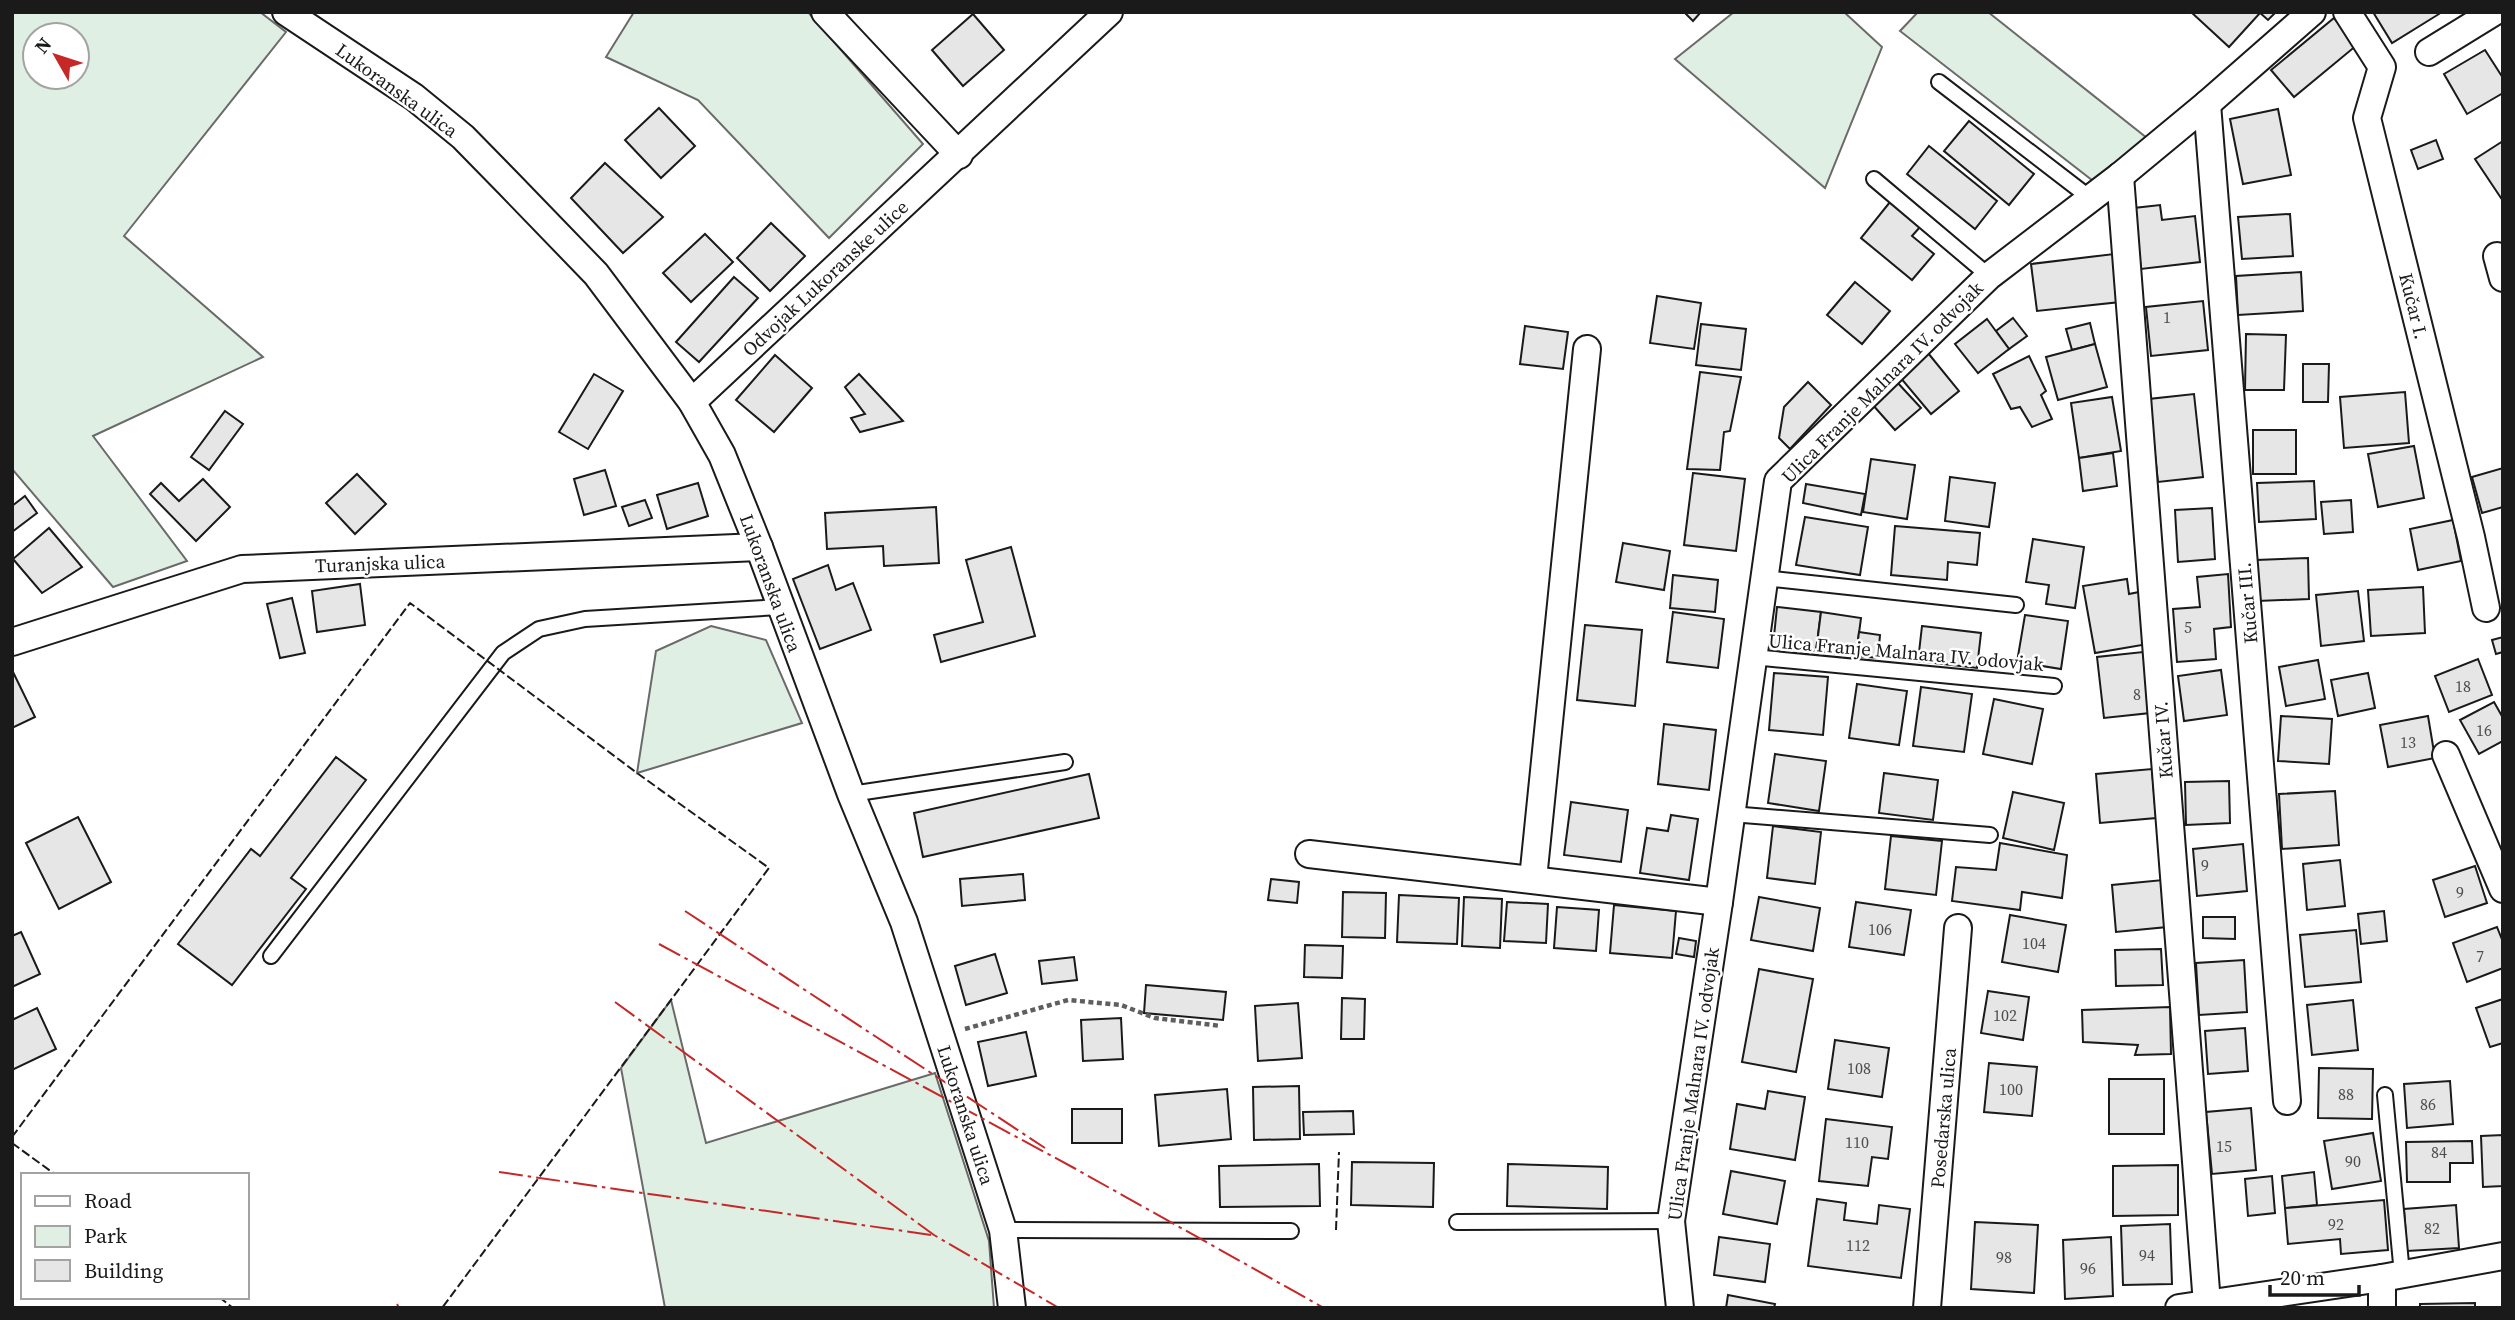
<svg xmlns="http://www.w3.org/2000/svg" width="2515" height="1320" font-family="'Source Serif 4',serif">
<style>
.green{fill:#e0efe3;stroke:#6a6a6a;stroke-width:2;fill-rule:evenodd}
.building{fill:#e6e6e6;stroke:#1a1a1a;stroke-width:2}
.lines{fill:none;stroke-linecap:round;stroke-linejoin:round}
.service-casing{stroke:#1a1a1a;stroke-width:18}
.minor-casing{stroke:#1a1a1a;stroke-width:30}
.path{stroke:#5f5f5f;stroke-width:4.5;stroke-dasharray:5 3.5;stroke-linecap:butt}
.service{stroke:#fff;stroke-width:14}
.minor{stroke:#fff;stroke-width:26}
.fence{stroke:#1a1a1a;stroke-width:2;stroke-dasharray:9 3.5;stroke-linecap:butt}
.power{stroke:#c62828;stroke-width:2;stroke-dasharray:24 5 3.5 5;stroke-linecap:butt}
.labels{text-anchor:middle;stroke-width:5;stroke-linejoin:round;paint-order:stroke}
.number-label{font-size:16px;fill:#4d4d4d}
.street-label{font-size:19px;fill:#1a1a1a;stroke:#fff}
</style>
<rect width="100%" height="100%" fill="#fff"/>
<g class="green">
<path d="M12 12H260L286 32 124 236 263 357 93 436 187 561 113 587 12 469ZM77 35V77H35V35Z"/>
<polygon points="634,12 808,12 923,144 829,238 698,100 606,57"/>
<polygon points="1734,12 1844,12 1882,47 1825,188 1675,59"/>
<polygon points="1918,12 1988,12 2152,142 2097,184 1900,31"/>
<polygon points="711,626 766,640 802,723 637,773 656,651"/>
<polygon points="671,1000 706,1143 935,1073 989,1241 994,1308 665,1308 621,1068"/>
</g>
<g class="building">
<polygon points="1684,12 1701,12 1693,21"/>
<polygon points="2191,12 2259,12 2260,13 2229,47"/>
<polygon points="2259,12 2276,12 2268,20"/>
<polygon points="2373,12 2438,12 2439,14 2392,43"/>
<polygon points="973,14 1004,50 963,86 932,50"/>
<polygon points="2334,18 2357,45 2294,97 2271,70"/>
<polygon points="2485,50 2503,78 2503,93 2467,114 2444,74"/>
<polygon points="659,108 695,146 661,178 625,140"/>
<polygon points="2278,109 2291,175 2243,184 2230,119"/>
<polygon points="1969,121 2034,174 2009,205 1944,151"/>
<polygon points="2436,140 2443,159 2418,169 2411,150"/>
<polygon points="2503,141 2503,201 2475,159"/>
<polygon points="1929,146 1997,201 1975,229 1907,174"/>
<polygon points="605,163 663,217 623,253 571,198"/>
<polygon points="1890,202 1920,227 1912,236 1934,254 1912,280 1861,238"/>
<polygon points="2160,205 2162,220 2195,216 2200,262 2141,269 2134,208"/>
<polygon points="2290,214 2293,256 2242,259 2238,217"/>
<polygon points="771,223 805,256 770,291 737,258"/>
<polygon points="705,234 733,262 691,302 663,273"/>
<polygon points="2114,254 2120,302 2037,311 2031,264"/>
<polygon points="2301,272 2303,311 2238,315 2236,276"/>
<polygon points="734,277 758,298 699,362 676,342"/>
<polygon points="1855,282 1890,311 1862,344 1827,315"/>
<polygon points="1657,296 1701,303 1694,349 1650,343"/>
<polygon points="2203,301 2208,350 2151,356 2146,307"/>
<polygon points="2013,318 2027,336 2009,349 1996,331"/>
<polygon points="1987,319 2009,349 1978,373 1955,344"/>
<polygon points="2090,323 2095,344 2072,350 2066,329"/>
<polygon points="1701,324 1746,329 1741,370 1696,365"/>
<polygon points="1525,326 1568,332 1563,369 1520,364"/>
<polygon points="2246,334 2286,335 2284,390 2245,390"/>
<polygon points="2095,344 2107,387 2058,400 2046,357"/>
<polygon points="1928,353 1959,391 1931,414 1899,376"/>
<polygon points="775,355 812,388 774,432 736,400"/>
<polygon points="2029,356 2046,391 2041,395 2052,419 2032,427 2020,407 2011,409 1993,374"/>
<polygon points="2303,364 2329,364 2328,402 2303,402"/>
<polygon points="1700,372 1741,377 1730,431 1724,432 1720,470 1687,469"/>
<polygon points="594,374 623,391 588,449 559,432"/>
<polygon points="859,374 903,421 860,432 851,418 865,414 845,387"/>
<polygon points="1896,381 1921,408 1895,430 1872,404"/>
<polygon points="1808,382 1831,405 1790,449 1779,438 1784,407"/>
<polygon points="2405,392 2409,443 2344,448 2340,397"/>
<polygon points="2194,394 2203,477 2158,482 2149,399"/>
<polygon points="2112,397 2121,451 2079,458 2071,403"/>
<polygon points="225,411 243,424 209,470 191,457"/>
<rect x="2253" y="430" width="43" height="44"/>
<polygon points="2414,446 2424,498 2378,507 2368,454"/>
<polygon points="2113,453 2117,486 2083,491 2079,458"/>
<polygon points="1871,459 1915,465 1907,519 1863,512"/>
<polygon points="2503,468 2503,507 2482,513 2472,477"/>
<polygon points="605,470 616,506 584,515 574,479"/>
<polygon points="1693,473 1745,479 1736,551 1684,545"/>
<polygon points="357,474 386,504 355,534 326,503"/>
<polygon points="1950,477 1995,483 1989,527 1945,521"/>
<polygon points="203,479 230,507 196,541 150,494 161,483 179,501"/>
<polygon points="2314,481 2316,519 2259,522 2257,483"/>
<polygon points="698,483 708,516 667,529 657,495"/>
<polygon points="1806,484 1865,494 1861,515 1803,503"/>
<polygon points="25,496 37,513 12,532 12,506"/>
<polygon points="645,500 652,518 629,526 622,507"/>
<polygon points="2351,500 2353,532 2324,534 2321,502"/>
<polygon points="936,507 939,563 884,566 883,546 827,549 825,513"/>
<polygon points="2212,508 2215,559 2178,562 2175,510"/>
<polygon points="1805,517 1868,527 1860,575 1796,565"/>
<polygon points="2453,520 2461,561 2418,570 2410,529"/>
<polygon points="1895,526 1980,533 1977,565 1948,562 1947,580 1891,575"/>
<polygon points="49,528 82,567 42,593 13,559"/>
<polygon points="2033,539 2084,547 2075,608 2046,604 2049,585 2026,582"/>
<polygon points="1623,543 1670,551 1664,590 1616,582"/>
<polygon points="1011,547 1035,636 941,662 934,635 983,622 966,560"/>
<polygon points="2308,558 2309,599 2257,601 2256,560"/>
<polygon points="828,565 836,590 853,583 871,630 820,649 793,579"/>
<polygon points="2228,574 2231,627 2214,629 2216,659 2177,662 2173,609 2200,607 2197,577"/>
<polygon points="1673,575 1718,580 1715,612 1670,608"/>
<polygon points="2127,579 2129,594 2139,592 2148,644 2095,653 2083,586"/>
<polygon points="360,584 365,625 317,632 312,591"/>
<polygon points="2423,587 2425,633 2371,636 2368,590"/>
<polygon points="2358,591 2364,641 2321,646 2316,595"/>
<polygon points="292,598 305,653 280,658 267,604"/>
<polygon points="1777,607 1821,612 1816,651 1773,646"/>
<polygon points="1673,612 1724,619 1718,668 1667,662"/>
<polygon points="1821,612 1861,618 1856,656 1816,651"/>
<polygon points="2025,615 2068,621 2061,669 2017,662"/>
<polygon points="1585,625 1642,630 1635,706 1577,700"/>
<polygon points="1922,626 1981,633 1977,668 1918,661"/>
<polygon points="1859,632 1880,635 1878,658 1856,656"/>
<polygon points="2503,637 2503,652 2496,654 2492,640"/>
<polygon points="2143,652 2150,713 2104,718 2097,657"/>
<polygon points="2478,659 2492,695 2449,712 2435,676"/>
<polygon points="2318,660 2325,699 2286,706 2279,667"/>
<polygon points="2221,670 2227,715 2184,721 2178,676"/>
<polygon points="13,672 35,717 12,728 12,673"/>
<polygon points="1774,673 1828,677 1823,735 1769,730"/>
<polygon points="2368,673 2375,708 2338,716 2331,680"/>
<polygon points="1857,684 1907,691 1899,745 1849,738"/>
<polygon points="1921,687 1972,694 1964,752 1913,746"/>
<polygon points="1994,699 2043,709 2032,764 1983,754"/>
<polygon points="2494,702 2503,718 2503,741 2479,754 2460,720"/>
<polygon points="2281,716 2332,719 2329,764 2278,761"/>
<polygon points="2428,716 2435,758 2388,767 2380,725"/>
<polygon points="1664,724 1716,730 1709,790 1658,784"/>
<polygon points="1775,754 1826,761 1819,811 1768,803"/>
<polygon points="336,757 366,780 291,878 306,889 232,985 178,944 251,849 260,856"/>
<polygon points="2152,769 2156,818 2100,823 2096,774"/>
<polygon points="1884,773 1938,780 1933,820 1879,813"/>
<polygon points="1089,774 1099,818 923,857 914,813"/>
<polygon points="2229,781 2230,823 2186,825 2185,782"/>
<polygon points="2335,791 2339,845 2282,849 2279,794"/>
<polygon points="2013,792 2064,803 2054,850 2003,838"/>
<polygon points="1571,802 1628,810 1621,862 1564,855"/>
<polygon points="1671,815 1698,819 1689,880 1640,873 1647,828 1668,831"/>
<polygon points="78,817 111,882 59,909 26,843"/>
<polygon points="1773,826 1821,832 1815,884 1767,878"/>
<polygon points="1891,836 1942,841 1936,895 1885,889"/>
<polygon points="2000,843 2067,855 2062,898 2022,892 2020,910 1952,901 1956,867 1996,870"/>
<polygon points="2243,844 2247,891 2197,896 2193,849"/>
<polygon points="2340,860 2345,906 2307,910 2303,864"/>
<polygon points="2475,866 2487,903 2445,917 2433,880"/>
<polygon points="1023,874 1025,900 962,906 960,879"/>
<polygon points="1271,879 1299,882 1297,903 1268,900"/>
<polygon points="2163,880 2167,927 2116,932 2112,885"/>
<polygon points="1343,892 1386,893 1385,938 1342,937"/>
<polygon points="1399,895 1459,898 1457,944 1397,942"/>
<polygon points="1464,897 1502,899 1500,948 1462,946"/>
<polygon points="1759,897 1820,908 1813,951 1751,940"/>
<polygon points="1507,902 1548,904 1546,943 1504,941"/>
<polygon points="1856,902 1911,910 1904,955 1849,947"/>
<polygon points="1614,905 1676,911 1672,958 1610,953"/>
<polygon points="1557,907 1599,910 1596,951 1554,948"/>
<polygon points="2384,911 2387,941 2361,944 2358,914"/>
<polygon points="2010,915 2066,925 2058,972 2002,962"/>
<polygon points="2203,917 2235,917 2235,939 2203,938"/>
<polygon points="2497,927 2503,942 2503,968 2467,982 2453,943"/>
<polygon points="2356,930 2361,982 2305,987 2300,935"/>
<polygon points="21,932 40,974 12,987 12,936"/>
<polygon points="1679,938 1696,941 1694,957 1676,954"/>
<polygon points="1305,945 1343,946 1342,978 1304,977"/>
<polygon points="2161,949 2163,985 2116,986 2115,950"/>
<polygon points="995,954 1007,993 966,1005 955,966"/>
<polygon points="1074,957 1077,980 1042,984 1039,961"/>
<polygon points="2244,960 2247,1012 2199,1015 2196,963"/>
<polygon points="1759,969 1813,979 1796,1072 1742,1062"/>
<polygon points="1146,985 1226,992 1223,1020 1144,1013"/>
<polygon points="1988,991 2029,997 2023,1040 1981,1033"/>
<polygon points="1342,998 1365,999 1364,1039 1341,1039"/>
<polygon points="2503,999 2503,1043 2490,1047 2476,1008"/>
<polygon points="2353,1000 2358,1050 2312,1055 2307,1005"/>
<polygon points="1298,1003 1302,1058 1258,1061 1255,1006"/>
<polygon points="2170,1007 2171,1054 2135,1055 2138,1045 2083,1042 2082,1010"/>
<polygon points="37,1008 56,1049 12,1070 12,1020"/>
<polygon points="1121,1018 1123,1059 1083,1061 1081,1020"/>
<polygon points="2245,1028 2248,1071 2208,1074 2205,1031"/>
<polygon points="1026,1032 1036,1076 988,1086 978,1042"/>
<polygon points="1835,1040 1889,1048 1882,1097 1828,1089"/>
<polygon points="1989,1063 2037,1067 2032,1116 1984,1112"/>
<polygon points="2319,1068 2373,1069 2372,1119 2318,1118"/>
<rect x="2109" y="1079" width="55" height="55"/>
<polygon points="2450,1081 2453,1124 2407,1128 2404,1084"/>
<polygon points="1299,1086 1300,1139 1254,1140 1253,1087"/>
<polygon points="1227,1089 1231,1139 1159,1146 1155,1095"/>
<polygon points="1768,1091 1805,1097 1795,1160 1730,1149 1737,1104 1765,1109"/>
<polygon points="2251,1108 2256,1170 2212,1174 2206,1112"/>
<rect x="1072" y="1109" width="50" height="34"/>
<polygon points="1353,1111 1354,1134 1304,1135 1303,1112"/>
<polygon points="1826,1119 1892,1127 1888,1159 1872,1157 1868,1186 1819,1181"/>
<polygon points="2373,1133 2381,1181 2332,1189 2324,1141"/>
<polygon points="2503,1135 2503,1186 2483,1187 2481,1136"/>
<polygon points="2472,1141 2473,1163 2450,1163 2450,1182 2407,1182 2406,1142"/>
<polygon points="1352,1162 1434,1163 1433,1207 1351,1205"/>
<polygon points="1319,1164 1320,1206 1220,1207 1219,1166"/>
<polygon points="1508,1164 1608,1167 1607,1209 1507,1206"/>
<polygon points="2178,1165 2178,1215 2113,1216 2113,1166"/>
<polygon points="1731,1171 1785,1181 1777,1224 1723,1214"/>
<polygon points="2314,1172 2317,1205 2285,1208 2282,1176"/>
<polygon points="2272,1176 2275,1213 2248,1216 2245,1179"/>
<polygon points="1817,1199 1846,1203 1844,1220 1877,1224 1879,1205 1910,1209 1901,1278 1808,1266"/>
<polygon points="2384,1200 2388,1250 2341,1254 2340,1239 2288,1244 2285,1208"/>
<polygon points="2456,1205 2459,1248 2407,1251 2404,1209"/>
<polygon points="1975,1222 2038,1225 2034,1293 1971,1289"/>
<polygon points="2170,1224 2172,1284 2123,1285 2121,1226"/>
<polygon points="1719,1237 1770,1244 1765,1282 1714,1275"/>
<polygon points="2111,1237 2113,1296 2065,1299 2063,1240"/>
<polygon points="1728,1295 1775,1304 1774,1308 1726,1308"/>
<polygon points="2475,1303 2475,1308 2420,1308 2420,1304"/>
</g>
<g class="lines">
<g class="service-casing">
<g id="service">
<polyline points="1939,82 2090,198"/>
<polyline points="1874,179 1989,276"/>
<polyline points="1764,578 2016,605"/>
<polyline points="1753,657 2054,686"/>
<polyline points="851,794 1065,762"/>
<polyline points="1731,814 1990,835"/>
<polyline points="271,956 503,653 539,629 585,619 780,607"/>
<polyline points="2385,1095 2402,1274"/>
<polyline points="1457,1222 1671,1221"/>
<polyline points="1003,1230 1291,1231"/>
</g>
</g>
<g class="minor-casing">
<g id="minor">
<polyline points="286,12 414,97 463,137 509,184 596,274 692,402 722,455 759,547 851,794 904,922 1003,1230 1012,1308"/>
<polyline points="825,12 959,155"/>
<polyline points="2347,12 2382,67 2367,118 2471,537 2486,608"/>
<polyline points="2429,52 2494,12"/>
<polyline points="2207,104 2287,1101"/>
<polyline points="2120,176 2207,1304"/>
<polyline points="2497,256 2503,278"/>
<polyline points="692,402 1109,12"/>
<polyline points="12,642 242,569 759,547"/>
<polyline points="2446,755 2503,889"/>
<polyline points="1309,854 1719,902"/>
<polyline points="1533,879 1587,349"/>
<polyline points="2382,1278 2382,1308"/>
<polyline points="1680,1308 1671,1221 1719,902 1778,481 1989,276 2120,176 2207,104 2312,12"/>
<polyline points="1927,1308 1958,928"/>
<polyline points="2179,1308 2382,1278 2503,1256"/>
</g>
</g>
<polyline class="path" points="965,1029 1068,1000 1121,1005 1155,1018 1221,1026"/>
<use href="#service" class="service"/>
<use href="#minor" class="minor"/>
<g class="fence">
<polyline points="12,1137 410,603 637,773 769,868 442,1308"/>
<polyline points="12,1143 56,1175"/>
<polyline points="1336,1230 1339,1152"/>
<polyline points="219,1297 233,1308"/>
</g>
<g class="power">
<polyline points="685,911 1045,1148"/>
<polyline points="659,944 1074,1168 1324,1308"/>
<polyline points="615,1002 934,1235 1059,1308"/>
<polyline points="499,1172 931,1235"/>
<polyline points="397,1304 399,1308"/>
</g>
</g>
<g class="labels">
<g class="number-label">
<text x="2167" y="323">1</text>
<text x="2188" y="633">5</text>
<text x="2463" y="692">18</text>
<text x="2137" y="700">8</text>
<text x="2484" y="736">16</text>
<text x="2408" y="748">13</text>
<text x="2205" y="871">9</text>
<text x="2460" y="898">9</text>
<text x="1880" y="935">106</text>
<text x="2034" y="949">104</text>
<text x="2480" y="962">7</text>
<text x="2005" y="1021">102</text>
<text x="1859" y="1074">108</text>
<text x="2011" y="1095">100</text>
<text x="2346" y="1100">88</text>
<text x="2428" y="1110">86</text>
<text x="1857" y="1148">110</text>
<text x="2224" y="1152">15</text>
<text x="2439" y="1158">84</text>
<text x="2353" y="1167">90</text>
<text x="2336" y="1230">92</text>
<text x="2432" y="1234">82</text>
<text x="1858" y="1251">112</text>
<text x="2147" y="1261">94</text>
<text x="2004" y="1263">98</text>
<text x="2088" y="1274">96</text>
</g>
<g class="street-label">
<text transform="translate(397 90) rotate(36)" y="7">Lukoranska ulica</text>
<text transform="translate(825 278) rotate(-43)" y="7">Odvojak Lukoranske ulice</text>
<text transform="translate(2414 306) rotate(76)" y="7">Kučar I.</text>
<text transform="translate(1882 382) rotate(-45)" y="7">Ulica Franje Malnara IV. odvojak</text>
<text transform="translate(380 563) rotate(-2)" y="7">Turanjska ulica</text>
<text transform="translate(771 583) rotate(70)" y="7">Lukoranska ulica</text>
<text transform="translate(2247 603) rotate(-95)" y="7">Kučar III.</text>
<text transform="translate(1906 652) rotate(5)" y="7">Ulica Franje Malnara IV. odovjak</text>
<text transform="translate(2163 740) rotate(-94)" y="7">Kučar IV.</text>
<text transform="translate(1693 1084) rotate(-82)" y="7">Ulica Franje Malnara IV. odvojak</text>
<text transform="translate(966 1115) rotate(72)" y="7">Lukoranska ulica</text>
<text transform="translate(1943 1118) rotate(-85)" y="7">Posedarska ulica</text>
</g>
</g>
<rect width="2515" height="1320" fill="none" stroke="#1a1a1a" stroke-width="28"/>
<rect x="21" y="1173" width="228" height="126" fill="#ffffff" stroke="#a3a3a3" stroke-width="2"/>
<rect x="35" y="1196" width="35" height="10" fill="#ffffff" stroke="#a3a3a3" stroke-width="2"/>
<text x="84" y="1208" font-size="21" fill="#1a1a1a">Road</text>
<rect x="35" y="1226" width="35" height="21" fill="#e0efe3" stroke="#a3a3a3" stroke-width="2"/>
<text x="84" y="1243" font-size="21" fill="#1a1a1a">Park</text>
<rect x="35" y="1260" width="35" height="21" fill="#e6e6e6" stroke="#a3a3a3" stroke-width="2"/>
<text x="84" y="1278" font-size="21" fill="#1a1a1a">Building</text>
<g transform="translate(56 56) rotate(309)"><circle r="33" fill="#ffffff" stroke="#a3a3a3" stroke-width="2"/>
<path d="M0-5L12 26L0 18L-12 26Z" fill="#c62828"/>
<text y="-10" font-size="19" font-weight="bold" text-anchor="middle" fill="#1a1a1a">N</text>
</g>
<path d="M2270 1285v10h89v-10" fill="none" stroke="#1a1a1a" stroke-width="3.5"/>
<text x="2280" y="1285" font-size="21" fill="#1a1a1a" stroke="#ffffff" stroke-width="5" paint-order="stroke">20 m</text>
</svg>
